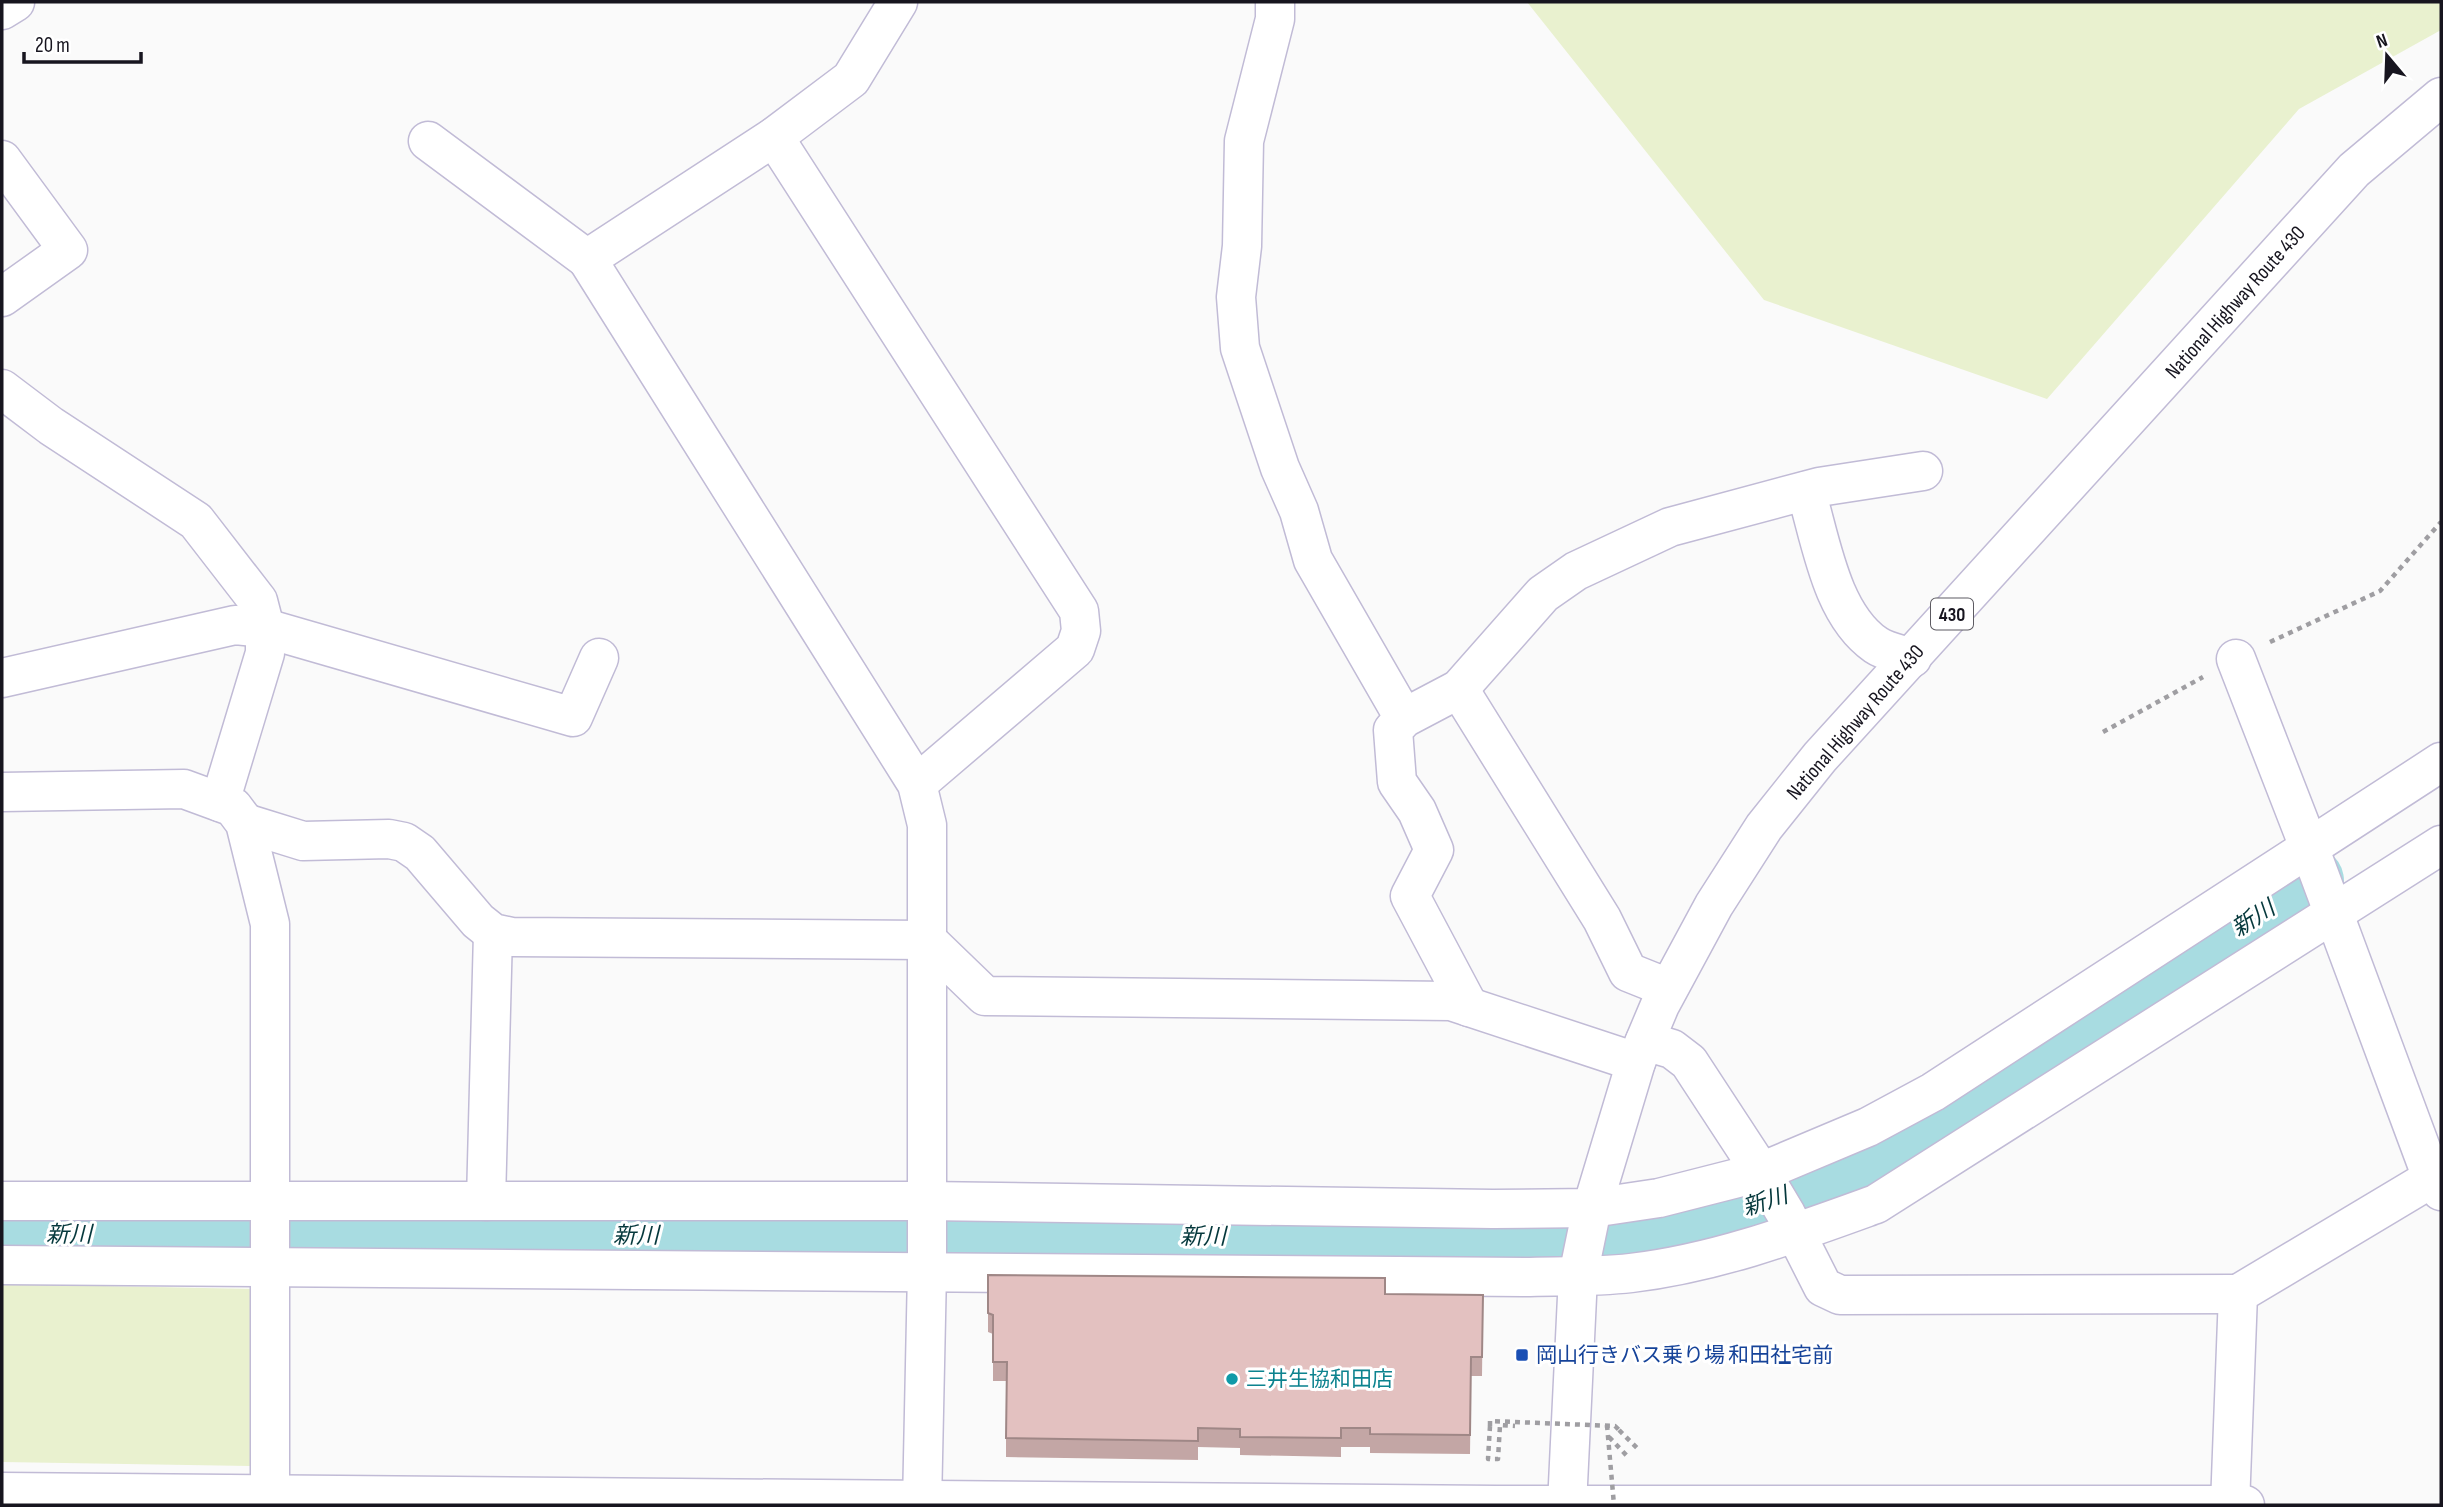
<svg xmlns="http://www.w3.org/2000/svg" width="2443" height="1507" font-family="'Sofia Sans Condensed','Noto Sans JP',sans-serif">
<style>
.green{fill:#e9f1cf}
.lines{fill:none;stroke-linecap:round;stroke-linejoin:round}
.river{stroke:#a8dce1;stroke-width:70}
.minor-casing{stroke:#c1bbd6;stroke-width:41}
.highway-casing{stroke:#c1bbd6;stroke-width:41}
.path{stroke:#9f9ea2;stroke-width:4.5;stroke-dasharray:5 5;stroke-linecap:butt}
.minor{stroke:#fff;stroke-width:38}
.highway{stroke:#fff;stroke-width:38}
.path-bridge{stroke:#9f9ea2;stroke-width:4.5;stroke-dasharray:5 5;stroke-linecap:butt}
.wall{fill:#c3a6a5}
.building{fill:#e3c1c0;stroke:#9f8786;stroke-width:2}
.transit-dot{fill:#1a4fb4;stroke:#fff;stroke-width:2.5}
.culture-dot{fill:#0f9aa8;stroke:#fff;stroke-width:2.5}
.labels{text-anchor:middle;stroke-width:6;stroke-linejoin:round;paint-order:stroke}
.shield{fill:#fff;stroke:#5d5b62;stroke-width:2}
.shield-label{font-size:19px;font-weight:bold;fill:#17151f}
.street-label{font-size:21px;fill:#17151f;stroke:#fff}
.transit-label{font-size:21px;fill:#164399;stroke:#fff;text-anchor:start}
.culture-label{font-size:21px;fill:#0d838f;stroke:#fff;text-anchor:start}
.water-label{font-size:23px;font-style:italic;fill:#05383c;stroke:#fff}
</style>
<rect width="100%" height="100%" fill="#fafafa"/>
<g class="green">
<polygon points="1527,2 2441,2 2441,30 2299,109 2047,399 1764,300"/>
<polygon points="2,1284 254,1289 250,1466 2,1462"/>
</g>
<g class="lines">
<polyline class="river" points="2,1234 910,1235 970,1239 1539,1240 1621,1237 1761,1205 1853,1172 1893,1154 2309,881"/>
<g class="minor-casing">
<g id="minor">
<polyline points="1275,2 1275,19 1244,141 1242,246 1236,297 1240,348 1280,468 1299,511 1313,560 1404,718"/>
<polyline points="2,10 15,2"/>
<polyline points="774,137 1079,611 1081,631 1075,649 917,784"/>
<polyline points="428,141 587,259 774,137 851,79 898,2"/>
<polyline points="2,160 68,250 2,297"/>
<polyline points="587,259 917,784 927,825 927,1271 922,1505"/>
<polyline points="2,389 51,426 196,521 258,601 265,628 265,653 220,802"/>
<path d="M1806 491C1821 541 1831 614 1876 645 1886 652 1901 654 1912 658"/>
<polyline points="2236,659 2309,847 2432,1178 2441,1191"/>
<polyline points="2,678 235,625 265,628 573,717 599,658"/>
<polyline points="1459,689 1602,919 1628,972 1668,988"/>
<polyline points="2,792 184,789 233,807 245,823 270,924 270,1505"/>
<polyline points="245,823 303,841 389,839 404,842 420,853 478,921 493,933 512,937 927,940 985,996 1451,1001 1636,1062"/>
<polyline points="1469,1007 1410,896 1434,850 1417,811 1397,782 1393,730 1404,718 1459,689 1543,594 1576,571 1670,527 1819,487 1923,471"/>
<polyline points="1645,1041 1672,1049 1689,1062 1761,1172 1786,1214 1823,1287 1840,1295 2238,1294"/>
<polyline points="2,1201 926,1201 1493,1209 1592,1208 1659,1198 1761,1172 1868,1127 1933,1092 2441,762"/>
<polyline points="486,1201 493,933"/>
<path d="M2 1265 1524 1277C1559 1276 1596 1277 1631 1273 1716 1263 1796 1233 1876 1204L2441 845"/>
<polyline points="2,1492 1496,1505 2245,1505"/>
<polyline points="2230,1505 2238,1294 2432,1178"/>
</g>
</g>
<g class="highway-casing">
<polyline id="highway" points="1567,1505 1578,1276 1592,1208 1636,1062 1660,1005 1714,905 1764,827 1820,757 2354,170 2441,97"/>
</g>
<g class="path">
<polyline points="2270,642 2380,591 2441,522"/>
<polyline points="2103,732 2203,677"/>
<polyline points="1490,1426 1488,1459 1498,1459 1500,1425 1515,1426"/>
<polyline points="1619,1430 1637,1448"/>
<polyline points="1609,1437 1628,1457"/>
</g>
<use href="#minor" class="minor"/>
<use href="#highway" class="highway"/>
<g class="path-bridge">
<polyline points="1607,1425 1614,1505"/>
<polyline points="1490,1426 1490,1421 1615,1426 1619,1430"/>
</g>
</g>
<polygon class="wall" points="988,1275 1385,1294 1483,1295 1482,1376 1471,1376 1470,1454 1370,1453 1370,1447 1341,1447 1341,1457 1240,1455 1240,1448 1198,1447 1198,1460 1006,1457 1006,1381 993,1381 993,1334 988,1332"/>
<polygon class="building" points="988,1275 1385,1278 1385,1294 1483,1295 1482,1357 1471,1357 1470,1435 1370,1434 1370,1428 1341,1428 1341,1438 1240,1437 1240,1429 1198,1428 1198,1441 1006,1438 1007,1362 993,1362 993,1315 988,1313"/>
<rect class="transit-dot" x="1515" y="1348" width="14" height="14" rx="3.5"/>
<circle class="culture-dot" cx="1232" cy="1379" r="7"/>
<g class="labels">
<rect class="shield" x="1931" y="598.5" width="42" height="31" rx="5"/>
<g class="shield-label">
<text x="1952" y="621">430</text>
</g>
<g class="street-label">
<text transform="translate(2235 302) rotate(-48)" y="7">National Highway Route 430</text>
<text transform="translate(1855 722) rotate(-49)" y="7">National Highway Route 430</text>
</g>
<g class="transit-label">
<text x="1536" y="1362">岡山行きバス乗り場 和田社宅前</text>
</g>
<g class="culture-label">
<text x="1246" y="1386">三井生協和田店</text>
</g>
<g class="water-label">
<text transform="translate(2253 918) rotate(-33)" y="8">新川</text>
<text transform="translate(1765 1201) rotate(-18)" y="8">新川</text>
<text x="69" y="1242">新川</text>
<text x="636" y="1243">新川</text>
<text x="1203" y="1244">新川</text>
</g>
</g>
<rect width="2443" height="1507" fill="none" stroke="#17151f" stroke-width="7"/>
<g transform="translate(2387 56) rotate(341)" stroke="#ffffff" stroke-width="5" paint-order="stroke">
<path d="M0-5L12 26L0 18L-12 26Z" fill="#17151f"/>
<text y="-10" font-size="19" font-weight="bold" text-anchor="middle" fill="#17151f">N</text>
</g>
<path d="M24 52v10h117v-10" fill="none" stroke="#17151f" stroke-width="3.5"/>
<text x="35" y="52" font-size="21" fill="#17151f" stroke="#ffffff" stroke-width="5" paint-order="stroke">20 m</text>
</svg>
